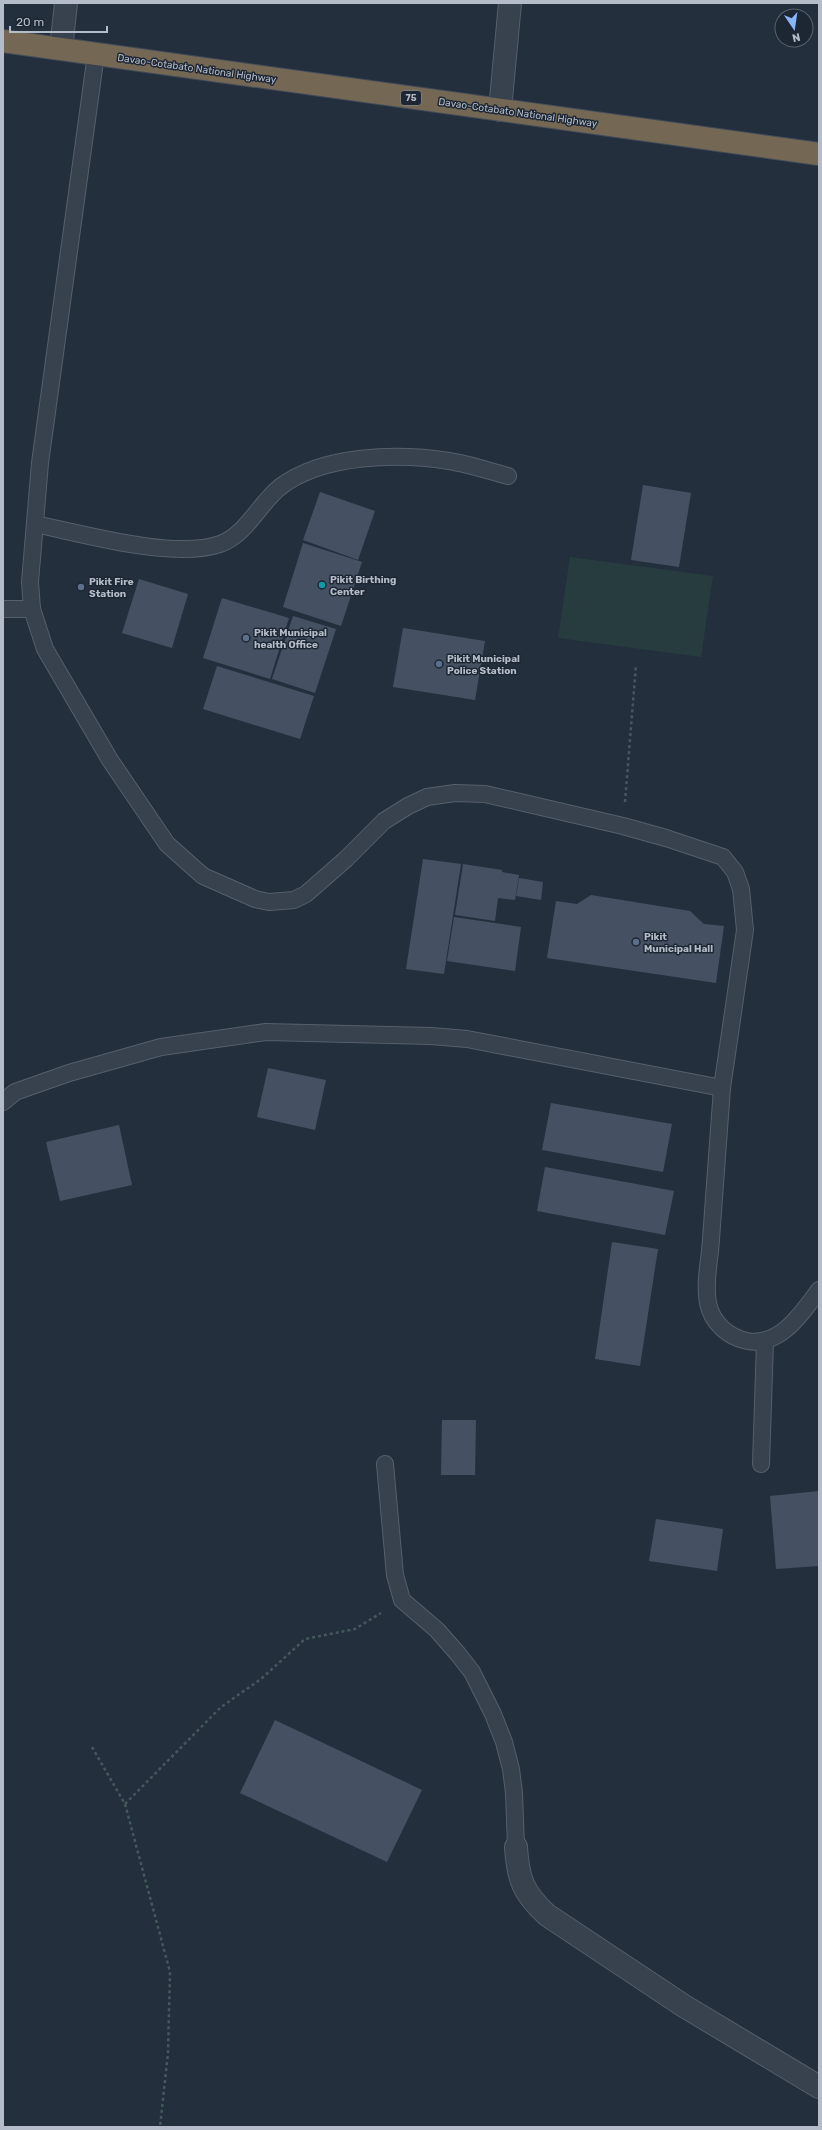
<svg xmlns="http://www.w3.org/2000/svg" width="822" height="2130" font-family="Rubik,sans-serif">
<style>
.green{fill:#263c3f}
.building{fill:#455162}
.lines{fill:none;stroke-linecap:round;stroke-linejoin:round}
.lane-casing{stroke:#565f6c;stroke-width:18}
.street-casing{stroke:#565f6c;stroke-width:24}
.highway-casing{stroke:#434c59;stroke-width:24}
.path{stroke:#44595c;stroke-width:2.5;stroke-dasharray:3 3;stroke-linecap:butt}
.lane{stroke:#38414e;stroke-width:16}
.street{stroke:#38414e;stroke-width:22}
.highway{stroke:#746855;stroke-width:22}
.culture-dot{fill:#0f9aa8;stroke:#1d2633;stroke-width:1.5}
.service-dot{fill:#5c6f8a;stroke:#1d2633;stroke-width:1.5}
.labels{text-anchor:middle;stroke-width:3;stroke-linejoin:round;paint-order:stroke}
.shield{fill:#1d2633;stroke:#878f9c;stroke-width:1}
.shield-label{font-size:9px;font-weight:bold;fill:#b4bcc9}
.street-label{font-size:10px;fill:#b4bcc9;stroke:#1d2633}
.poi-label{font-size:10px;font-weight:bold;fill:#b4bcc9;stroke:#1d2633;text-anchor:start}
</style>
<rect width="100%" height="100%" fill="#242f3e"/>
<polygon class="green" points="570,557 713,576 701,657 558,638"/>
<g class="building">
<polygon points="643,485 691,493 679,567 631,560"/>
<polygon points="320,492 375,511 358,560 303,540"/>
<polygon points="303,543 362,562 341,626 283,607"/>
<polygon points="139,579 188,594 172,648 122,633"/>
<polygon points="222,598 289,618 270,679 203,658"/>
<polygon points="293,616 336,629 315,693 272,679"/>
<polygon points="403,628 485,641 475,700 393,687"/>
<polygon points="217,666 314,696 300,739 203,709"/>
<polygon points="423,859 461,864 444,974 406,969"/>
<polygon points="463,864 502,870 502,872 519,875 515,900 498,898 495,921 455,915"/>
<polygon points="519,878 543,882 541,900 516,896"/>
<polygon points="591,895 690,911 704,924 724,926 716,983 547,958 556,901 577,904"/>
<polygon points="454,917 521,927 515,971 447,961"/>
<polygon points="268,1068 326,1080 315,1130 257,1117"/>
<polygon points="551,1103 672,1124 663,1172 542,1150"/>
<polygon points="119,1125 132,1185 60,1201 46,1142"/>
<polygon points="545,1167 674,1191 665,1235 537,1211"/>
<polygon points="612,1242 658,1249 640,1366 595,1359"/>
<polygon points="442,1420 476,1420 475,1475 441,1475"/>
<polygon points="819,1491 819,1566 776,1569 770,1496"/>
<polygon points="656,1519 723,1529 717,1571 649,1561"/>
<polygon points="275,1720 422,1790 387,1862 240,1793"/>
</g>
<g class="lines">
<g class="lane-casing">
<g id="lane">
<path d="M35 524C84 534 173 560 220 544 246 535 259 504 280 487 323 454 399 453 449 461 469 464 489 471 508 476"/>
<polyline points="3,609 32,609"/>
<path d="M722 1088C718 1138 715 1189 711 1239 710 1260 704 1282 708 1303 712 1323 728 1337 747 1341 780 1347 802 1313 819 1290"/>
<polyline points="3,1102 15,1092 69,1073 161,1047 266,1032 431,1036 467,1039 722,1088 745,930 741,889 735,872 723,857 666,838 623,826 485,794 455,793 427,797 408,806 384,821 346,859 306,894 294,900 269,902 255,899 203,876 167,844 110,760 45,649 32,609 30,582 40,463 96,54"/>
<polyline points="385,1464 395,1575 402,1600 437,1630 458,1654 472,1672 493,1714 504,1742 511,1769 514,1793 516,1847"/>
<polyline points="761,1464 765,1342"/>
</g>
</g>
<g class="street-casing">
<g id="street">
<polyline points="61,49 66,3"/>
<polyline points="500,110 510,3"/>
<path d="M516 1847C518 1879 523 1893 547 1915L684 2006 819 2087"/>
</g>
</g>
<g class="highway-casing">
<polyline id="highway" points="3,41 819,154"/>
</g>
<g class="path">
<polyline points="625,802 636,665"/>
<polyline points="92,1747 125,1804 170,1972 168,2053 160,2127"/>
<polyline points="125,1804 221,1707 261,1679 305,1639 355,1629 381,1613"/>
</g>
<use href="#lane" class="lane"/>
<use href="#street" class="street"/>
<use href="#highway" class="highway"/>
</g>
<circle class="culture-dot" cx="322" cy="585" r="4"/>
<g class="service-dot">
<circle cx="81" cy="587" r="4"/>
<circle cx="246" cy="638" r="4"/>
<circle cx="439" cy="664" r="4"/>
<circle cx="636" cy="942" r="4"/>
</g>
<g class="labels">
<rect class="shield" x="401" y="91" width="20" height="14" rx="3"/>
<g class="shield-label">
<text x="411" y="101">75</text>
</g>
<g class="street-label">
<text transform="translate(197 68) rotate(8)" y="4">Davao-Cotabato National Highway</text>
<text transform="translate(518 112) rotate(8)" y="4">Davao-Cotabato National Highway</text>
</g>
<g class="poi-label">
<text x="330" y="583">Pikit Birthing<tspan x="330" dy="12">Center</tspan></text>
<text x="89" y="585">Pikit Fire<tspan x="89" dy="12">Station</tspan></text>
<text x="254" y="636">Pikit Municipal<tspan x="254" dy="12">health Office</tspan></text>
<text x="447" y="662">Pikit Municipal<tspan x="447" dy="12">Police Station</tspan></text>
<text x="644" y="940">Pikit<tspan x="644" dy="12">Municipal Hall</tspan></text>
</g>
</g>
<rect width="822" height="2130" fill="none" stroke="#b4bcc9" stroke-width="8"/>
<g transform="translate(794 28) rotate(167)"><circle r="19" fill="#1d2633" stroke="#59626f"/>
<path d="M0-3L7 15L0 10L-7 15Z" fill="#8ab4f8"/>
<text y="-6" font-size="11" font-weight="bold" text-anchor="middle" fill="#b4bcc9">N</text>
</g>
<path d="M10 26v6h97v-6" fill="none" stroke="#b4bcc9" stroke-width="2"/>
<text x="16" y="26" font-size="12" fill="#b4bcc9" stroke="#1d2633" stroke-width="3" paint-order="stroke">20 m</text>
</svg>
